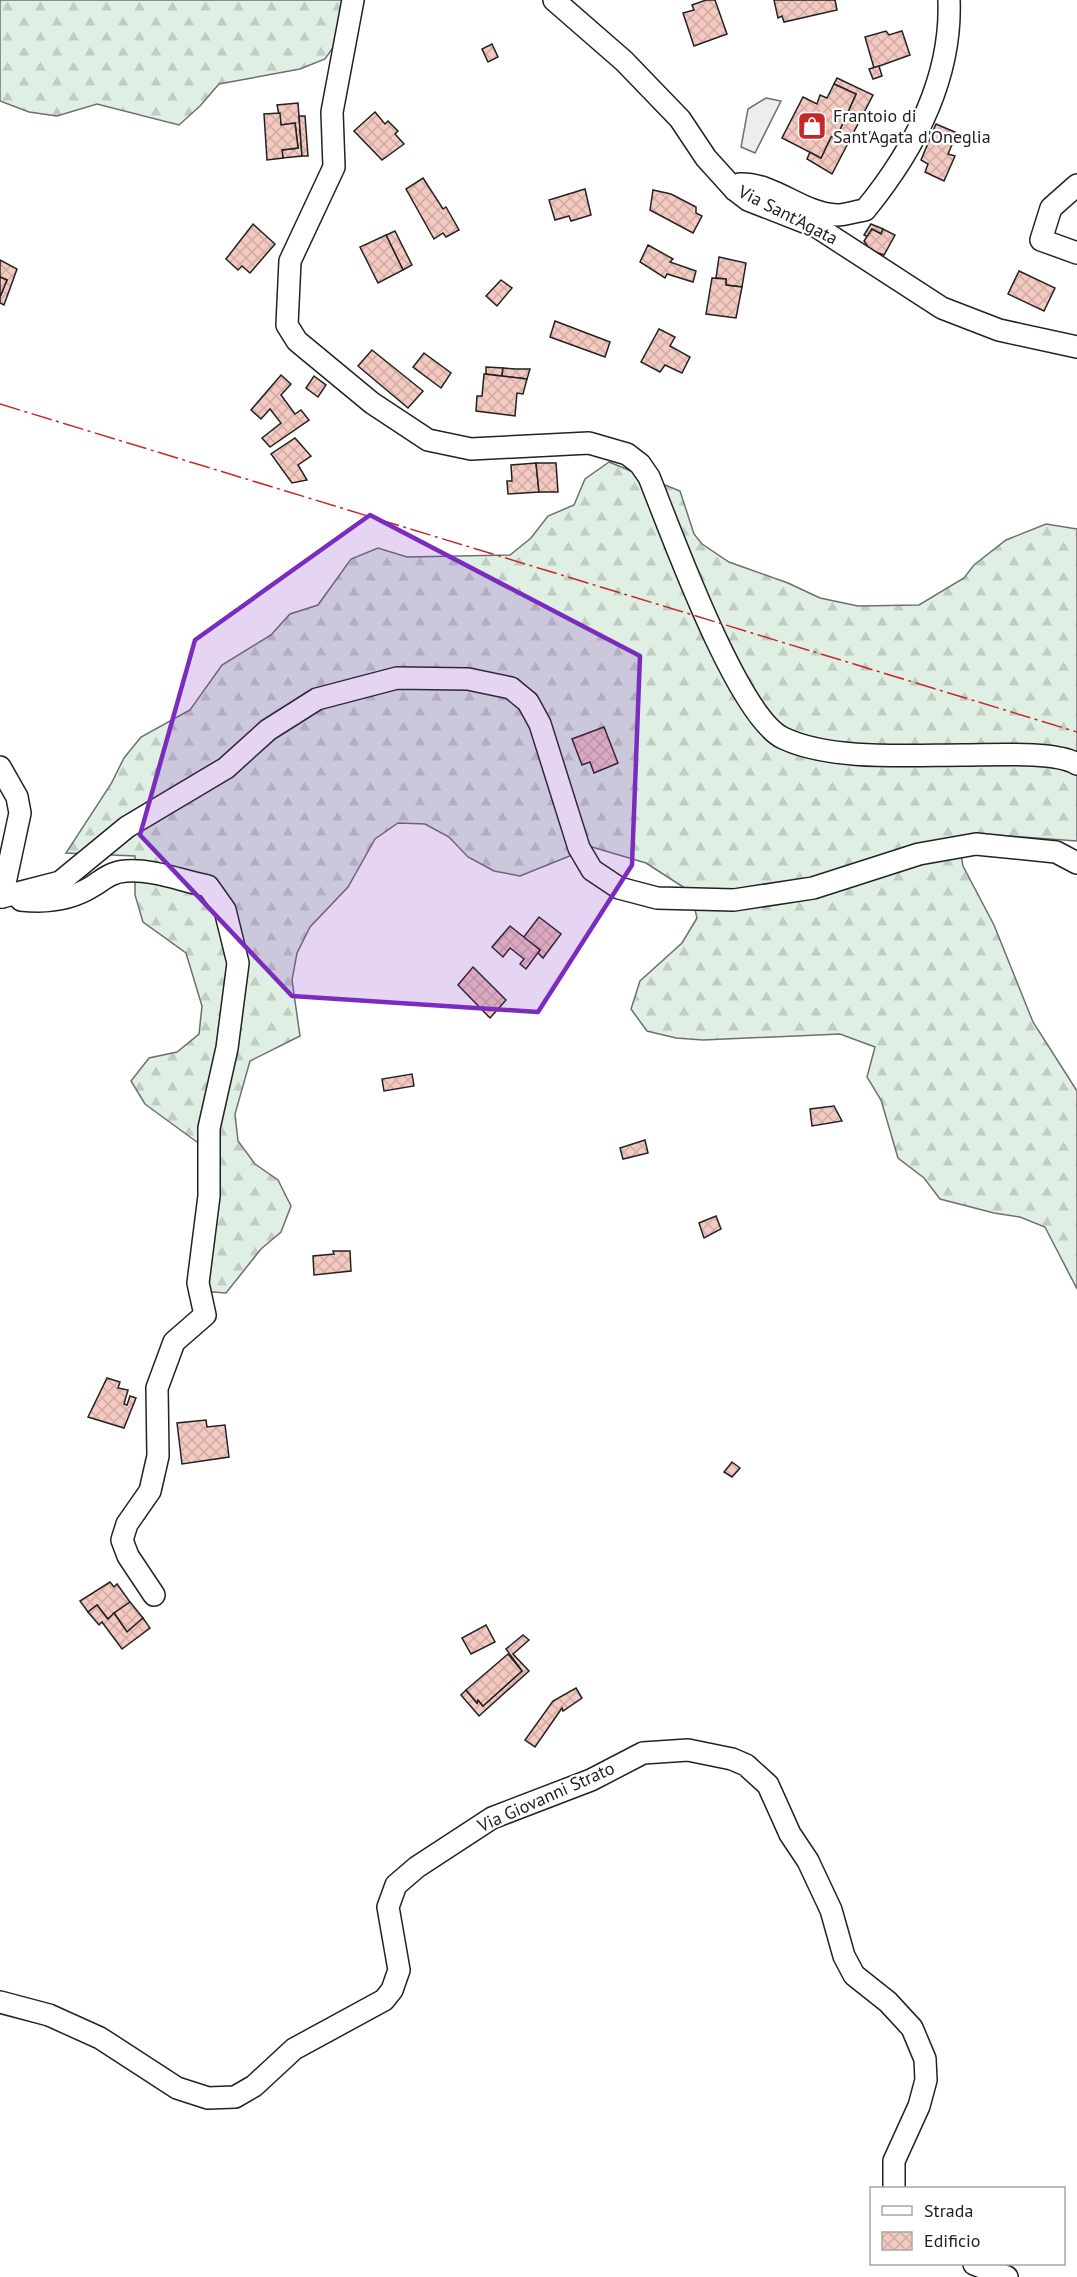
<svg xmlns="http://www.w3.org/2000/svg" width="1077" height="2277" font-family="'PT Sans',sans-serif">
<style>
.forest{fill:url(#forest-firs);stroke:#6f6f6f;stroke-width:1.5}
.parking{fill:#ededed;stroke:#6f6f6f;stroke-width:1.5}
.building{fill:url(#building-cross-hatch);stroke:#222;stroke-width:1.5}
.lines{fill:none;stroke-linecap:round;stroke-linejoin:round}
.minor-casing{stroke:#222;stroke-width:24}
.minor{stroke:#fff;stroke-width:21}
.power{stroke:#c62828;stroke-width:1.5;stroke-dasharray:21 4.5 3 4.5;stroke-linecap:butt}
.marked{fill:#7b2cbf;fill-opacity:0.2;stroke:#7b2cbf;stroke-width:4.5;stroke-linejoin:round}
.labels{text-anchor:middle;stroke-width:4.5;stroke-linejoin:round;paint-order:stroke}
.poi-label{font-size:18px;fill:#222;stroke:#fff;text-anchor:start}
.street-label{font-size:18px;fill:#222;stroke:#fff}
</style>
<defs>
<pattern id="forest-firs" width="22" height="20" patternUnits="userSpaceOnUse" patternTransform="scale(1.5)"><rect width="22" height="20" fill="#e0efe3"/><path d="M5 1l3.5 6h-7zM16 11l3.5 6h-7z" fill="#c0cdc2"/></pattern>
<pattern id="building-cross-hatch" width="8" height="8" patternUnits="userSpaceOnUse" patternTransform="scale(1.5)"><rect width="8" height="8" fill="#f3c9c0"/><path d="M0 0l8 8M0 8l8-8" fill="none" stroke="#d0aca5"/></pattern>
</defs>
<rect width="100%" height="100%" fill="#fff"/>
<g class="forest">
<polygon points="0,0 351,0 342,35 325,59 300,69 219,84 200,106 179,125 97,104 57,116 29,112 0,101"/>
<polygon points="609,462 680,491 694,534 702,544 729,562 788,583 820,598 858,606 919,605 964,578 974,565 1006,540 1046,524 1077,529 1077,841 995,835 961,855 963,866 994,925 1033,1022 1077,1091 1077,1289 1045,1227 1020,1217 994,1213 940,1199 924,1178 898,1158 881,1100 867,1077 875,1047 840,1034 703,1040 676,1038 647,1031 631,1009 640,981 682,943 697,918 691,892 646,863 592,847 520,876 494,871 468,857 449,837 425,824 398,823 375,839 348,887 310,927 297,953 292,980 300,1036 250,1061 235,1114 238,1141 255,1164 278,1180 291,1206 281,1232 261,1249 226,1293 200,1291 216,1156 145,1104 131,1081 149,1058 177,1052 199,1034 202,1006 186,953 143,922 135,895 135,856 66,853 111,784 124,758 141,737 190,710 222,665 271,635 290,614 318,605 351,559 378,548 407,557 510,555 531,538 548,516 574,505 585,479"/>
</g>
<polygon class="parking" points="766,98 781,101 755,153 741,147 748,109"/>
<g class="building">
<polygon points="706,0 715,0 727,34 694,46 683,13 694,10 692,5"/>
<polygon points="774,0 835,0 837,10 784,22 782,16 778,18"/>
<polygon points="886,31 889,35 902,31 910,55 874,68 865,37"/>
<polygon points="492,44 498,57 488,62 482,49"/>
<polygon points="879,66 882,76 873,79 869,69"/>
<polygon points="837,78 873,95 832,174 807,159 810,152 821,158 831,137 838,134 856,94 834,84"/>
<polygon points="834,84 856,94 838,134 831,137 821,158 782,138 803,97 817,104 820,95 827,98"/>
<polygon points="298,103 302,156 283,158 282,150 298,148 295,123 281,125 277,105"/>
<polygon points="375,112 385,124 388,121 398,131 395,134 404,144 382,160 354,131"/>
<polygon points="280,113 281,125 295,123 298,148 282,150 283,158 267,160 264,114"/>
<polygon points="299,116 305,116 308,156 302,156"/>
<polygon points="936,124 957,133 948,154 955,156 944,181 925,172 928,164 921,160"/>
<polygon points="423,178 443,209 446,207 459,230 446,237 443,233 434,239 406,189"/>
<polygon points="585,189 591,215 571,221 569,216 555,220 549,200"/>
<polygon points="653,190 671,194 696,207 696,213 702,216 693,233 650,210"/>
<polygon points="253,224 275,244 250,273 242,266 238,270 226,259"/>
<polygon points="871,224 883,229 881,234 872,229 868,237 864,235"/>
<polygon points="872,229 881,234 883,229 895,235 884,255 870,250 864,241"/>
<polygon points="395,231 412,265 403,270 386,235"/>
<polygon points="386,235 403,270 378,283 360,247"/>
<polygon points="648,245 673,259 670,262 696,271 693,282 667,274 665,278 640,262"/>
<polygon points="719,257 746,263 742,287 726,285 726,279 716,278"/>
<polygon points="0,260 17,269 4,305 0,303 0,297 7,280 0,277"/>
<polygon points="1019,271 1055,288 1044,311 1008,294"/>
<polygon points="0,277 7,280 0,297"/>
<polygon points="712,278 726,279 726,285 742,287 736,318 706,314"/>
<polygon points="501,280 512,288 497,306 486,296"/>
<polygon points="555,321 610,342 605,357 550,337"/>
<polygon points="659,329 675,337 670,346 690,357 682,373 665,365 660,372 641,362"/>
<polygon points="372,350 423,391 408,408 358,366"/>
<polygon points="424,353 451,373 441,388 413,367"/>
<polygon points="486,367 503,368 502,376 486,374"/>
<polygon points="503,368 516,369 530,369 527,379 502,376"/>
<polygon points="484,374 527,379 523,394 517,393 515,416 476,411 477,396 482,396"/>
<polygon points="281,375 291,384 281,395 295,414 301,410 309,420 270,447 262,438 281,423 270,409 261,419 251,410"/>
<polygon points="314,376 326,385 318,397 306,388"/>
<polygon points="295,438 311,456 298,465 307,480 292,483 271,454"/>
<polygon points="536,463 539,492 508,494 507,481 512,481 511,465"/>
<polygon points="536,463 556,463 558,492 539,492"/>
<polygon points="604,727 618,763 594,773 590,762 582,765 572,739"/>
<polygon points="539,917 561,934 543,958 538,953 540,950 523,938"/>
<polygon points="510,926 540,950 526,969 520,964 524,959 510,948 503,957 492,947"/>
<polygon points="473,967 506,1000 490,1018 458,985"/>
<polygon points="412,1074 414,1086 384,1091 382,1079"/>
<polygon points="834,1106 842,1121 812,1126 810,1109"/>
<polygon points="645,1140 648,1153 623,1159 620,1148"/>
<polygon points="716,1216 721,1229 704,1238 699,1223"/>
<polygon points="333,1251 350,1251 351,1271 314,1275 313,1256 334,1254"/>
<polygon points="107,1378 120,1382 118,1388 128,1390 124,1404 127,1405 130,1396 136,1398 124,1428 88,1417"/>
<polygon points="206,1420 207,1427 225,1425 229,1457 182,1464 177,1423"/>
<polygon points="732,1462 740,1468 732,1477 724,1472"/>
<polygon points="110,1582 114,1587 117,1584 130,1602 108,1619 97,1605 88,1612 80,1601"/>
<polygon points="130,1602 143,1618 127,1632 114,1613"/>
<polygon points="97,1605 108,1619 114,1613 127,1632 143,1618 150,1628 122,1649 102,1622 99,1625 88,1612"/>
<polygon points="486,1625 495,1642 471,1654 462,1638"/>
<polygon points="523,1635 529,1640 513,1654 529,1671 479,1716 461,1695 466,1690 477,1703 478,1700 483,1706 522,1671 506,1649"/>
<polygon points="508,1654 522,1671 483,1706 478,1700 477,1703 466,1690"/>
<polygon points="576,1688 582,1698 563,1711 562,1708 535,1747 525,1740 553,1701"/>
</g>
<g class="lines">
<g class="minor-casing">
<g id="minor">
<path d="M353 0 332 112 334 167 290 261 287 325 297 341 372 403 428 440 471 449 589 443 627 454 640 464 649 477C670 529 737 716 783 738 831 761 912 755 964 755 990 755 1056 751 1077 764"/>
<polyline points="554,0 624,61 680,119 706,158 735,190 748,200 817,227 942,308 999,330 1077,347"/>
<polyline points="1077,185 1051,208 1041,240 1077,253"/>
<path d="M735 190 740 184C775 183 802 214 837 215 846 215 856 211 865 210 914 150 952 79 949 0"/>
<polyline points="0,767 17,797 20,813 2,897"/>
<polyline points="2,897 60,882 127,827 226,768 268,730 317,699 397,678 468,679 511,688 528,702 540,724 579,848 592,870 619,888 657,898 734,900 813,888 919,854 976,844 1056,852 1077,863"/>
<path d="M21 900C47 903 71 900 93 886 104 879 111 872 126 871 153 869 182 881 208 886L225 910 238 963 227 1048 209 1128V1196L198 1283 205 1315 174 1342 157 1388 158 1456 150 1491 127 1524 122 1540 128 1556 154 1595"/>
<polyline points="0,2002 49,2015 100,2038 177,2088 208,2098 235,2097 254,2086 294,2049 384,2000 392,1990 399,1970 388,1907 396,1885 417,1867 492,1818 591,1780 643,1753 688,1750 732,1759 746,1765 768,1785 790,1834 808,1861 831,1910 844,1956 854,1975 888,2002 912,2028 925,2059 926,2080 919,2106 894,2161 894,2188"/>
<polyline points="974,2264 1007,2277"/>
</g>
</g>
<use href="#minor" class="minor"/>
<polyline class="power" points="0,404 1077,732"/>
</g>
<path class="marked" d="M370 515 640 656 632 865 538 1012 292 996 140 835 195 640Z"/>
<defs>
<g id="shop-square" transform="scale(1.5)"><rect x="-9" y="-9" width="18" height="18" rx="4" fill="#c62828" stroke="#fff"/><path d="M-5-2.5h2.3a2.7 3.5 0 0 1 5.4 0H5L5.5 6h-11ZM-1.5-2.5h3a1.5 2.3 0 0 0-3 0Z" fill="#fff"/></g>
</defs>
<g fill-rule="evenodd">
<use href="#shop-square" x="812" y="126"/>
</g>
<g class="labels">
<g class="poi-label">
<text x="833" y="122">Frantoio di<tspan x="833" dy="21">Sant'Agata d'Oneglia</tspan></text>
</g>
<g class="street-label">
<text transform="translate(788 215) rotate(27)" y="6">Via Sant'Agata</text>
<text transform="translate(546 1797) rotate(-24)" y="6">Via Giovanni Strato</text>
</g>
</g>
<rect x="870" y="2187" width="195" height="78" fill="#ffffff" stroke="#a7a7a7" stroke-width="1.5"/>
<rect x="882" y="2206" width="30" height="9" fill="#ffffff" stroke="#a7a7a7" stroke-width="1.5"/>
<text x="924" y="2217" font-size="18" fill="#222222">Strada</text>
<rect x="882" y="2232" width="30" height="18" fill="url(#building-cross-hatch)" stroke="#a7a7a7" stroke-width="1.5"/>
<text x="924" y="2247" font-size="18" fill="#222222">Edificio</text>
</svg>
